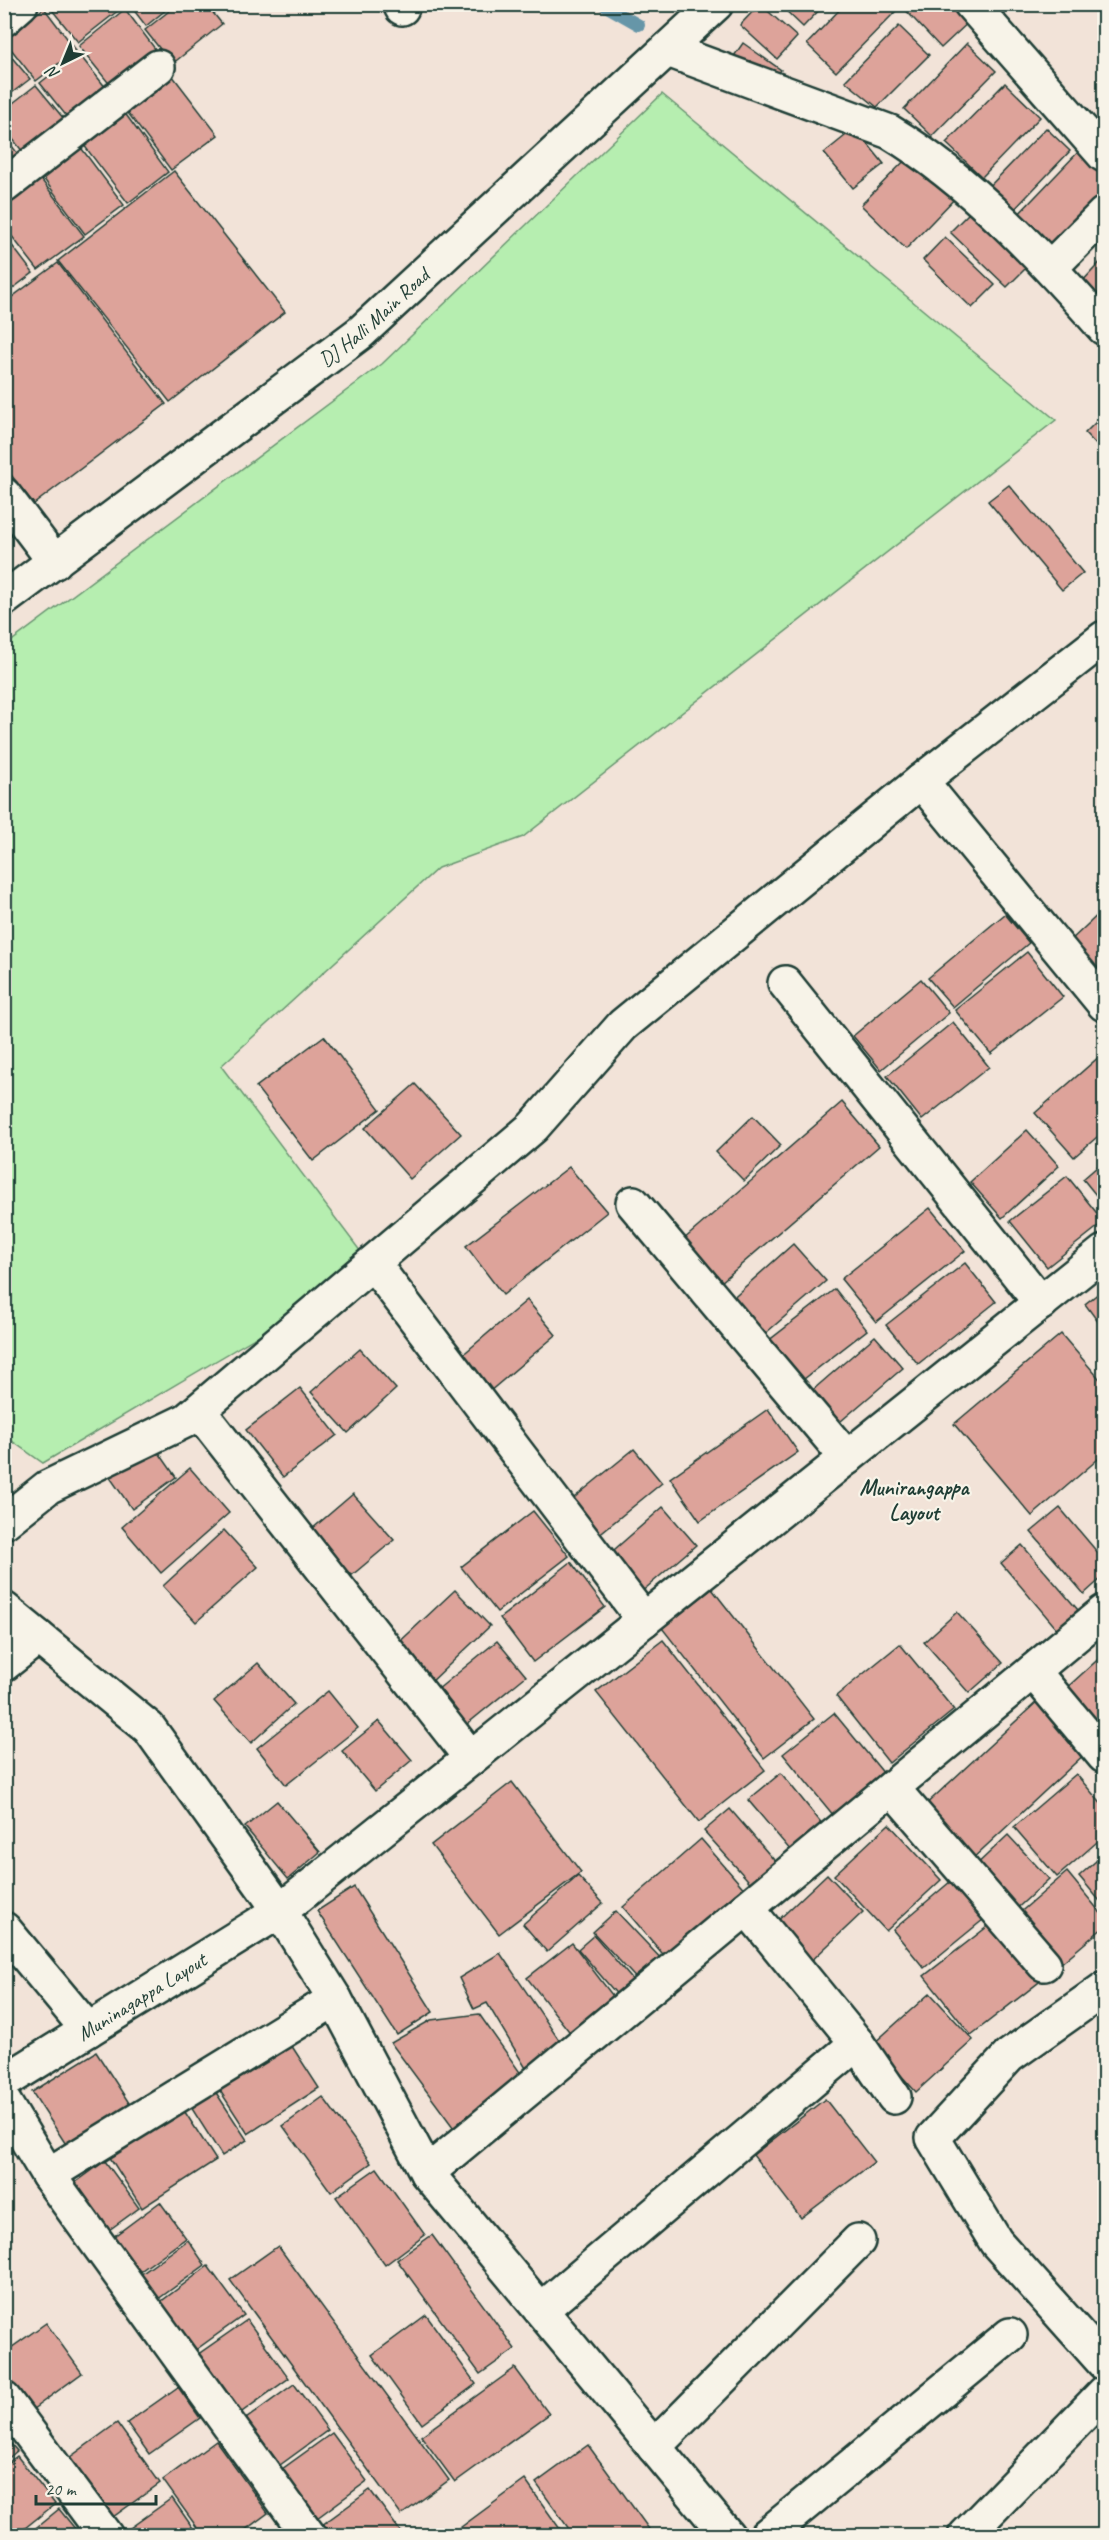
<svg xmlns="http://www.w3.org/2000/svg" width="1109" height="2540" font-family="Caveat,sans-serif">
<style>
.green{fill:#b6eeb0;stroke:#6a9672;stroke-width:1.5}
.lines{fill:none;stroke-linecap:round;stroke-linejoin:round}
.stream{stroke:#6696a8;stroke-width:12}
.building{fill:#dda39a;stroke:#1f3d34;stroke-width:1.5}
.minor-casing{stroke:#1f3d34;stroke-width:38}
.minor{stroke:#f7f3e8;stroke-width:33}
.labels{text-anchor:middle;stroke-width:4.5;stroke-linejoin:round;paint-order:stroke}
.street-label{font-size:21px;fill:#1f3d34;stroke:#f7f3e8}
.neighbourhood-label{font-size:22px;font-weight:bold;fill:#1f3d34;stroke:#f7f3e8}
</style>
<rect width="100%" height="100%" fill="#f2e3d8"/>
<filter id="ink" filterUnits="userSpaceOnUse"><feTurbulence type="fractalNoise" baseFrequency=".0167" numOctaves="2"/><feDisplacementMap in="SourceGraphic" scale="12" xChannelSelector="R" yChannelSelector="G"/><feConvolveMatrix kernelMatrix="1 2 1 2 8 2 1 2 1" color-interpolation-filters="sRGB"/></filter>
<g filter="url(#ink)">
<polygon class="green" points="662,94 1056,420 523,837 438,868 221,1066 373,1268 43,1463 5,1436 5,646 382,364"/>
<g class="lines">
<polyline class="stream" points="602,4 639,25"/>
</g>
<g class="building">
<polygon points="122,4 124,6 78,42 48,5"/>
<polygon points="129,4 173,4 146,26"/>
<polygon points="178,4 206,4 222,24 172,64 145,30"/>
<polygon points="760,4 797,37 777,59 740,25"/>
<polygon points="779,4 825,4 803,27"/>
<polygon points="845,4 892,4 897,10 836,72 807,44"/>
<polygon points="900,4 957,4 971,20 941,48"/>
<polygon points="44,8 76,50 36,81 4,40"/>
<polygon points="125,9 156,50 111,86 79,46"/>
<polygon points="899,26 929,55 877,107 845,81"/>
<polygon points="743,43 781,70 772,82 734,56"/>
<polygon points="967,43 996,71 932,136 904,109"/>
<polygon points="4,48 30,79 4,99"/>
<polygon points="78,53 106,88 68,118 40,83"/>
<polygon points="172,75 218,135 171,170 125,109"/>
<polygon points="1005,83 1040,117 982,177 946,143"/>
<polygon points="36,85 64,119 23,152 4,128 4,110"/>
<polygon points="124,112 168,172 128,203 83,144"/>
<polygon points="855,128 884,164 853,188 824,153"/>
<polygon points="1046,128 1070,151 1010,214 986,190"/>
<polygon points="4,136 19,155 4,166"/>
<polygon points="79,145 124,205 85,234 40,174"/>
<polygon points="1081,149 1104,171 1104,202 1051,257 1013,220"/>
<polygon points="914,151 959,194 906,249 861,205"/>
<polygon points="174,171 285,312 170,402 58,261"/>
<polygon points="40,178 84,236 38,270 4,226 4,204"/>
<polygon points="976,206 1033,261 1007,287 950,232"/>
<polygon points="4,235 33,273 4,295"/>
<polygon points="945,237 995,285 972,308 923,260"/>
<polygon points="1104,258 1104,307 1080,284"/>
<polygon points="58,263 166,404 34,504 4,466 4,303"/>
<polygon points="1104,414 1104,453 1085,433"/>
<polygon points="1009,485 1083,573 1062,590 988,501"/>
<polygon points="1104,909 1104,967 1098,972 1070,941"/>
<polygon points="1005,914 1029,943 953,1007 928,978"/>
<polygon points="1027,952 1063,997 991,1054 955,1010"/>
<polygon points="921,979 949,1013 881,1070 853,1036"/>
<polygon points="953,1022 989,1067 922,1120 887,1076"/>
<polygon points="324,1036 380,1109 313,1161 256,1087"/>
<polygon points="1100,1056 1104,1062 1104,1131 1074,1157 1035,1113"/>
<polygon points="415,1084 461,1134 410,1179 365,1128"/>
<polygon points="842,1102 879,1146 720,1283 683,1240"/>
<polygon points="753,1116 781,1145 744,1181 716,1152"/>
<polygon points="1027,1130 1059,1166 1002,1218 970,1182"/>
<polygon points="1104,1161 1104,1205 1083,1179"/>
<polygon points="569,1167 607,1212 503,1295 466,1246"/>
<polygon points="1067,1176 1104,1222 1047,1267 1010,1221"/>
<polygon points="930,1208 965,1251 876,1322 841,1279"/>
<polygon points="793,1244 826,1281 760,1338 728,1302"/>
<polygon points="965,1263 996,1302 918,1364 886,1325"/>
<polygon points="835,1289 867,1330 795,1386 763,1345"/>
<polygon points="1104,1289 1104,1330 1085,1304"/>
<polygon points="527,1300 556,1335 489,1392 460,1357"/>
<polygon points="1061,1334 1104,1384 1104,1454 1032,1516 954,1424"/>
<polygon points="875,1336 903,1368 834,1427 807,1395"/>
<polygon points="360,1349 396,1389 348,1433 311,1392"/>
<polygon points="300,1388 337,1435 283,1477 246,1430"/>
<polygon points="768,1409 798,1452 700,1521 670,1478"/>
<polygon points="153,1444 176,1477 132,1509 109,1476"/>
<polygon points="634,1449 662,1483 592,1540 564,1506"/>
<polygon points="190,1468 229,1513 161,1573 122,1527"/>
<polygon points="353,1494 394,1540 345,1581 305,1535"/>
<polygon points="663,1507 696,1545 639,1594 607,1556"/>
<polygon points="1060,1508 1104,1560 1104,1576 1084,1594 1031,1532"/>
<polygon points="533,1511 569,1556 497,1612 461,1567"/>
<polygon points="224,1530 258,1567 196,1622 163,1586"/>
<polygon points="1022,1545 1078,1610 1057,1629 1001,1563"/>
<polygon points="571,1562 605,1607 533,1662 500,1618"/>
<polygon points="712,1589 814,1719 764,1758 662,1628"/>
<polygon points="455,1590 490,1626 428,1685 393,1648"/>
<polygon points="957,1612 1003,1663 969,1693 924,1642"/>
<polygon points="663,1640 765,1770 699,1822 596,1692"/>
<polygon points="497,1641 526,1676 461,1729 432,1694"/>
<polygon points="900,1644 954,1710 889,1763 836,1696"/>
<polygon points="1104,1654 1104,1721 1096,1729 1062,1692"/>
<polygon points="258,1663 294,1704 251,1743 214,1701"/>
<polygon points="328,1691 358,1728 286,1785 257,1748"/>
<polygon points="1041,1698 1089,1750 971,1860 922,1808"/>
<polygon points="834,1713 885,1775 834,1816 783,1754"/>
<polygon points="379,1721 412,1760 375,1791 342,1751"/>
<polygon points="781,1773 823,1825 791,1851 748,1800"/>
<polygon points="1076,1774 1104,1807 1104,1836 1057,1877 1014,1827"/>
<polygon points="512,1782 581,1872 499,1934 431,1845"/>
<polygon points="277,1801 320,1852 288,1879 245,1827"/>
<polygon points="730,1809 780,1867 755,1888 704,1831"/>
<polygon points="889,1824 941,1880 886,1931 834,1875"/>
<polygon points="1008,1835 1049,1879 1012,1913 971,1870"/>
<polygon points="701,1839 746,1891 667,1959 623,1907"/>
<polygon points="1104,1854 1104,1906 1079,1876"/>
<polygon points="1067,1872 1104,1917 1104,1927 1059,1965 1017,1915"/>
<polygon points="827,1874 863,1912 807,1965 771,1927"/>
<polygon points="578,1876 603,1903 547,1952 523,1924"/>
<polygon points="957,1876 989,1915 924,1968 893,1930"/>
<polygon points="354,1887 433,2012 397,2035 317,1911"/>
<polygon points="616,1911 666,1964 643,1986 593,1932"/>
<polygon points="996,1920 1043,1979 971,2035 924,1976"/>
<polygon points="594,1935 636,1984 620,1998 578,1949"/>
<polygon points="572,1943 616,2000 572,2035 527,1978"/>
<polygon points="500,1953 563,2046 527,2070 487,2003 474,2009 459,1978"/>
<polygon points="930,1993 973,2040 916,2092 873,2044"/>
<polygon points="479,2014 524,2078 456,2131 391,2043 431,2020"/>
<polygon points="284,2034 319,2088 248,2134 213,2080"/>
<polygon points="96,2052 131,2106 67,2146 32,2092"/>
<polygon points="213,2088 247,2140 222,2156 189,2104"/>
<polygon points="323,2097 371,2163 331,2192 283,2126"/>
<polygon points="825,2099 874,2162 801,2218 753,2155"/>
<polygon points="183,2109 216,2160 142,2208 109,2156"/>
<polygon points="105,2161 139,2208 109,2230 75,2183"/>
<polygon points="377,2168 425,2235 385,2265 336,2197"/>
<polygon points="160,2202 186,2238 135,2275 109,2240"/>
<polygon points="432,2235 515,2349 480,2374 397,2260"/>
<polygon points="188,2240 205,2265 154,2302 136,2278"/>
<polygon points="278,2246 449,2480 401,2515 230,2280"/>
<polygon points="208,2266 244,2315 190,2354 155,2306"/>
<polygon points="426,2315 476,2384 422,2424 372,2355"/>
<polygon points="247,2320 289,2378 239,2414 197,2355"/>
<polygon points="46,2323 82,2373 25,2415 4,2387 4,2353"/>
<polygon points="515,2368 549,2414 455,2482 421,2436"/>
<polygon points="294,2384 328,2430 280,2465 246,2419"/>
<polygon points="178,2387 200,2418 149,2454 127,2423"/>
<polygon points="117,2423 160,2483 106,2522 62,2463"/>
<polygon points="332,2433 367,2481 313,2521 278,2472"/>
<polygon points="4,2436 17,2451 4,2462"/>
<polygon points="216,2441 268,2513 237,2536 203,2536 163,2480"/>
<polygon points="588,2445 654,2536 574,2536 536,2483"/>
<polygon points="17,2456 55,2504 15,2536 4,2536 4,2466"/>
<polygon points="525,2480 565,2536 449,2536"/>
<polygon points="370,2490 403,2535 324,2536 318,2528"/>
<polygon points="172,2498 197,2534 119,2536"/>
<polygon points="59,2509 81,2536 26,2536"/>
</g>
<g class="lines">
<g class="minor-casing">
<g id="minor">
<polyline points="400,4 402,8"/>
<polyline points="971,4 1104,155"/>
<polyline points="4,19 21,4"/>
<path d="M668 50 890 132C971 181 1042 258 1104 328"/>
<polyline points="4,186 158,67"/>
<polyline points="1051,267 1104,214"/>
<polyline points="4,495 55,562"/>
<path id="s1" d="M4 599 360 333 716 4"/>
<polyline points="921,781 1104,1004"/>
<polyline points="785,983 1041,1303"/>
<polyline points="633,1203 847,1458"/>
<polyline points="373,1263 644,1620"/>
<polyline points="199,1411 471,1758"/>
<polyline points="4,1522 48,1487 187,1420 533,1127 623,1025 921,781 1104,638"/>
<polyline points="4,1609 149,1728 280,1911 335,1999 427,2173 728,2536"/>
<polyline points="4,1664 38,1637"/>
<polyline points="1033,1671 1104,1756"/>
<polyline points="892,1788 1044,1964"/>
<polyline points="747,1908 857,2043 894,2097"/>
<polyline points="4,1929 88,2030"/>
<polyline points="1104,1989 1009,2056 933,2138 996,2242 1104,2363"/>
<path id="s2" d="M4 2082 280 1911 1104 1252"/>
<polyline points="4,2102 48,2175"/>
<polyline points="427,2173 1104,1612"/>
<polyline points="541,2310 857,2043"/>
<polyline points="4,2399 106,2536"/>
<polyline points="654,2447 858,2241"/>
<polyline points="309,2536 48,2175 335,1999"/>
<polyline points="766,2536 1010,2335"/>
<polyline points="965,2536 1104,2393"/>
</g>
</g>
<use href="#minor" class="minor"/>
</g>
</g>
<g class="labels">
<g class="street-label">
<text dy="7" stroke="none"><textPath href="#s1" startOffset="465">DJ Halli Main Road</textPath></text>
<text dy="7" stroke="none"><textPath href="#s2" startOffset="162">Muninagappa Layout</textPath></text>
</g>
<g class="neighbourhood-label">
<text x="914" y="1495">Munirangappa<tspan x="914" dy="25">Layout</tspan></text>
</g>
</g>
<rect width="1109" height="2540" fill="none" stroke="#f7f3e8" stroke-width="24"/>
<rect x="12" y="12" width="1085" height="2516" fill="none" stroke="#1f3d34" stroke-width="2" filter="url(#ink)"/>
<g transform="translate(63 63) rotate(223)" stroke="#f7f3e8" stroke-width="4.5" paint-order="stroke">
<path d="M0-4.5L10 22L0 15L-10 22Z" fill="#1f3d34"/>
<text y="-9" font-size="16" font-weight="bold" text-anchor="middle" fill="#1f3d34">N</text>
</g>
<path d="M36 2495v9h120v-9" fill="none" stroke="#1f3d34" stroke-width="3"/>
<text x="45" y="2495" font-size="18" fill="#1f3d34" stroke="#f7f3e8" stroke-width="4.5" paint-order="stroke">20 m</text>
</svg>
